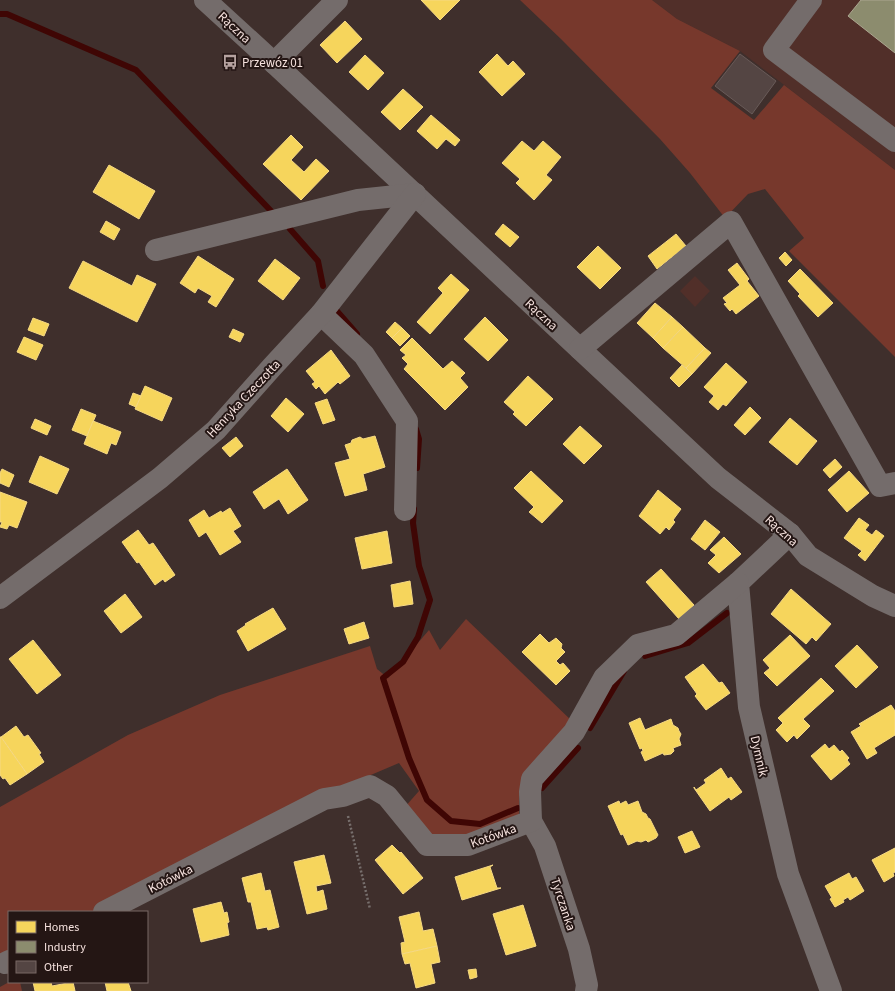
<svg xmlns="http://www.w3.org/2000/svg" width="895" height="991" font-family="'Source Sans 3',sans-serif">
<style>
.built{fill:#512f29}
.green{fill:#77382c}
.homes{fill:#f6d55c;stroke:#f6d983}
.industry{fill:#8c8c6e;stroke:#aca690}
.lines{fill:none;stroke-linecap:round;stroke-linejoin:round}
.stream{stroke:#3f0604;stroke-width:6}
.building{fill:#544543;stroke:#695b59}
.path{stroke:#776f6d;stroke-width:2.5;stroke-dasharray:2 2;stroke-linecap:butt}
.minor{stroke:#746c6b;stroke-width:22}
.labels{text-anchor:middle;stroke-width:4;stroke-linejoin:round;paint-order:stroke}
.street-label{font-size:13px;fill:#f6e2de;stroke:#241614}
.poi-label{font-size:13px;fill:#f6e2de;stroke:#241614;text-anchor:start}
</style>
<rect width="100%" height="100%" fill="#3f2f2c"/>
<g class="built">
<polygon points="652,0 895,0 895,170 740,51 677,19"/>
<polygon points="695,276 710,291 695,307 680,291"/>
</g>
<g class="green">
<polygon points="520,0 652,0 677,19 740,51 711,88 754,120 784,85 895,170 895,357 789,251 804,238 765,189 748,194 725,218 690,173 660,139 561,39"/>
<polygon points="466,619 573,722 519,797 519,817 490,831 436,839 404,808 419,791 399,763 352,783 96,912 9,912 9,951 0,955 0,807 128,735 220,695 370,646 377,669 388,678 429,630 440,650"/>
<polygon points="9,982 20,982 22,991 0,991 0,987"/>
</g>
<g class="homes">
<polygon points="421,0 460,0 440,20"/>
<polygon points="345,21 362,39 337,63 320,45"/>
<polygon points="497,54 508,66 513,61 525,74 502,96 479,72"/>
<polygon points="365,55 384,73 368,90 349,72"/>
<polygon points="403,89 423,107 400,130 381,112"/>
<polygon points="431,115 460,140 455,146 446,139 437,149 417,131"/>
<polygon points="291,135 303,147 291,160 304,172 316,159 329,171 301,200 263,164"/>
<polygon points="522,141 534,151 543,141 561,157 546,175 552,180 534,200 516,183 520,179 502,163"/>
<polygon points="109,165 155,191 139,219 93,192"/>
<polygon points="106,221 120,229 114,240 100,232"/>
<polygon points="503,224 519,237 510,247 495,234"/>
<polygon points="676,234 686,246 657,269 648,256"/>
<polygon points="598,246 621,268 600,289 577,267"/>
<polygon points="785,252 792,260 786,266 779,258"/>
<polygon points="198,256 234,279 216,307 208,302 212,296 198,288 195,293 180,283"/>
<polygon points="275,259 300,278 283,300 258,281"/>
<polygon points="83,261 132,286 137,275 156,284 137,322 69,288"/>
<polygon points="737,263 749,279 747,281 759,296 736,314 732,309 730,311 724,304 727,303 723,298 740,285 728,270"/>
<polygon points="800,269 833,303 818,317 798,296 800,294 788,281"/>
<polygon points="451,274 469,290 430,334 417,322 443,293 438,288"/>
<polygon points="655,303 672,317 653,338 637,323"/>
<polygon points="485,317 508,340 488,361 464,339"/>
<polygon points="672,317 683,327 663,348 653,338"/>
<polygon points="33,318 49,324 44,336 28,330"/>
<polygon points="395,322 402,328 392,338 386,332"/>
<polygon points="683,327 705,348 686,368 663,348"/>
<polygon points="402,328 410,336 400,346 392,338"/>
<polygon points="233,329 244,334 240,342 229,337"/>
<polygon points="24,337 43,345 36,360 17,352"/>
<polygon points="412,338 443,369 452,361 465,373 460,378 468,387 445,410 404,369 408,364 402,358 406,355 400,350"/>
<polygon points="705,348 711,353 692,374 686,368"/>
<polygon points="331,350 350,376 340,384 338,382 325,394 319,386 316,389 312,384 315,382 306,371"/>
<polygon points="726,363 747,382 726,406 723,404 718,410 709,402 714,396 704,387"/>
<polygon points="682,365 692,374 679,387 670,378"/>
<polygon points="528,376 553,399 526,426 513,414 515,412 504,402"/>
<polygon points="145,386 172,398 162,421 135,409"/>
<polygon points="133,393 141,396 136,407 129,404"/>
<polygon points="286,398 304,414 288,432 271,416"/>
<polygon points="327,399 335,420 323,424 315,403"/>
<polygon points="750,407 761,418 745,435 734,425"/>
<polygon points="81,409 96,415 87,436 72,430"/>
<polygon points="790,418 817,441 797,465 769,442"/>
<polygon points="35,419 51,426 47,435 31,428"/>
<polygon points="93,421 121,432 116,445 111,443 107,454 84,444"/>
<polygon points="580,426 602,446 584,464 563,444"/>
<polygon points="375,436 385,467 363,474 367,490 345,496 335,463 350,459 345,445 351,443 352,440 360,437 363,439"/>
<polygon points="236,437 243,446 230,457 222,448"/>
<polygon points="40,456 69,469 57,494 29,482"/>
<polygon points="835,459 842,467 830,478 823,470"/>
<polygon points="2,469 14,475 9,487 0,483 0,473"/>
<polygon points="287,469 308,500 288,514 279,499 264,509 253,492"/>
<polygon points="531,471 563,501 542,523 529,512 534,507 514,488"/>
<polygon points="849,471 869,493 847,512 828,490"/>
<polygon points="658,490 681,509 673,520 675,522 669,530 666,527 660,534 639,516"/>
<polygon points="0,492 27,502 17,528 9,525 7,529 0,527 2,522 0,522"/>
<polygon points="230,508 241,526 233,531 241,542 220,555 206,532 199,537 189,520 204,510 209,518 221,511 222,513"/>
<polygon points="859,518 869,525 865,530 872,535 876,530 884,536 865,561 858,555 862,551 844,538"/>
<polygon points="705,520 720,532 705,550 691,539"/>
<polygon points="138,530 149,545 153,543 175,575 165,582 163,579 155,585 139,562 137,563 122,542"/>
<polygon points="387,531 392,563 362,569 355,538"/>
<polygon points="724,537 741,554 719,573 708,563 716,555 710,550"/>
<polygon points="661,569 694,605 679,619 646,582"/>
<polygon points="410,581 413,604 394,607 391,585"/>
<polygon points="791,589 831,624 816,641 812,637 806,644 771,614"/>
<polygon points="125,594 142,617 121,633 104,611"/>
<polygon points="273,608 286,629 248,651 237,631 246,625 245,624"/>
<polygon points="364,622 369,638 349,644 344,629"/>
<polygon points="540,634 549,643 556,638 562,644 561,648 565,652 556,661 560,665 563,663 570,671 556,685 522,652"/>
<polygon points="790,635 810,656 777,686 764,673 770,668 763,660"/>
<polygon points="33,640 61,675 37,694 9,659"/>
<polygon points="857,645 878,667 856,688 835,666"/>
<polygon points="703,664 719,683 722,682 730,693 706,710 695,696 697,694 685,677"/>
<polygon points="821,678 834,691 803,719 810,726 797,739 794,735 787,742 776,730 783,723 778,718"/>
<polygon points="891,705 895,711 895,735 874,748 877,753 867,759 851,732 861,726 859,724"/>
<polygon points="640,718 645,730 671,719 673,725 678,728 679,731 681,734 679,739 681,745 673,748 674,751 671,754 664,755 663,753 645,761 641,752 643,751 642,748 640,749 629,723"/>
<polygon points="16,726 24,737 28,735 41,753 39,754 44,762 27,774 1,737"/>
<polygon points="0,737 1,737 27,774 10,785 5,778 3,779 0,775"/>
<polygon points="825,744 829,749 834,745 840,752 842,750 849,758 847,760 850,764 831,780 811,756"/>
<polygon points="721,768 728,779 731,777 742,792 731,800 729,797 710,811 694,788 694,787 696,790 706,783 704,780"/>
<polygon points="619,801 620,804 626,801 628,805 638,801 642,812 646,814 648,818 650,819 658,835 656,838 648,842 646,840 641,842 637,841 628,845 623,834 621,835 608,806"/>
<polygon points="692,831 700,847 685,853 678,837"/>
<polygon points="392,845 400,853 401,852 423,878 403,894 375,860"/>
<polygon points="895,848 895,872 893,873 894,876 884,882 872,860"/>
<polygon points="324,855 331,883 316,886 317,892 323,890 327,909 307,914 294,862"/>
<polygon points="493,865 490,867 497,888 501,888 462,900 455,877"/>
<polygon points="261,873 265,891 270,890 279,927 268,930 267,927 257,929 251,902 248,902 242,878"/>
<polygon points="849,873 852,879 856,877 864,891 850,900 848,897 843,900 844,902 835,907 830,899 832,898 825,886"/>
<polygon points="221,902 224,913 227,912 229,922 227,923 229,935 201,942 193,909"/>
<polygon points="523,905 536,946 506,955 493,914"/>
<polygon points="419,912 423,931 433,929 437,946 402,954 401,943 405,942 399,917"/>
<polygon points="437,946 440,962 431,964 435,983 416,988 410,963 405,964 402,954"/>
<polygon points="476,969 477,977 470,979 468,970"/>
<polygon points="33,982 51,982 52,986 73,982 75,991 35,991"/>
<polygon points="105,982 128,982 131,991 107,991"/>
</g>
<polygon class="industry" points="861,0 895,0 895,53 848,16"/>
<g class="lines">
<g class="stream">
<polyline points="0,14 7,14 136,70 272,212"/>
<polyline points="290,229 318,261 323,286"/>
<polyline points="336,310 357,334"/>
<polyline points="416,429 419,439 417,468"/>
<polyline points="414,509 413,523 419,566 430,600 418,637 403,662 383,678 409,758 427,800 451,821 480,824 518,808"/>
<polyline points="645,656 688,643 727,613"/>
<polyline points="590,728 624,671"/>
<polyline points="542,788 578,748"/>
</g>
</g>
<polygon class="building" points="740,54 776,81 752,114 715,86"/>
<g class="lines">
<polyline class="path" points="348,816 370,909"/>
<g class="minor">
<polyline points="205,0 274,63 718,478 790,534 808,556 873,596 895,606"/>
<polyline points="811,0 774,50 895,141"/>
<polyline points="274,63 337,0"/>
<polyline points="156,250 358,200 415,194"/>
<polyline points="321,314 364,355 407,421 405,510"/>
<polyline points="580,349 731,222 880,486 895,483"/>
<polyline points="790,534 738,583 749,707 788,874 831,991"/>
<polyline points="0,598 160,478 216,430 272,367 321,314 415,194"/>
<polyline points="531,821 545,846 579,949 587,985 586,991"/>
<polyline points="104,912 324,799 343,796 370,786 387,796 427,845 468,845 531,821 530,792 532,779 574,732 604,678 638,645 676,635 738,583"/>
<polyline points="5,963 9,961"/>
</g>
</g>
<defs>
<g id="bus-bare" transform="scale(1.2)"><path d="M-5-6H5V4H4V6H2V4H-2V6H-4V4H-5ZM-3.5-4V0h7V-4ZM-3.5 1.2v1.5H-2V1.2ZM2 1.2v1.5H3.5V1.2Z" fill="#b6a3a0" stroke="#241614" stroke-width="2.5" paint-order="stroke"/></g>
</defs>
<g fill-rule="evenodd">
<use href="#bus-bare" x="230" y="62"/>
</g>
<g class="labels">
<g class="street-label">
<text transform="translate(235 27) rotate(43)" y="5">Rączna</text>
<text transform="translate(542 314) rotate(43)" y="5">Rączna</text>
<text transform="translate(243 398) rotate(-47)" y="5">Henryka Czeczotta</text>
<text transform="translate(782 530) rotate(42)" y="5">Rączna</text>
<text transform="translate(760 756) rotate(77)" y="5">Dymnik</text>
<text transform="translate(493 835) rotate(-20)" y="5">Kotówka</text>
<text transform="translate(170 878) rotate(-27)" y="5">Kotówka</text>
<text transform="translate(564 904) rotate(72)" y="5">Tyrczanka</text>
</g>
<g class="poi-label">
<text x="242" y="67">Przewóz 01</text>
</g>
</g>
<rect x="8" y="911" width="140" height="72" fill="#241614" stroke="#786865"/>
<rect x="16" y="921" width="20" height="12" fill="#f6d55c" stroke="#786865"/>
<text x="44" y="931" font-size="12" fill="#f6e2de">Homes</text>
<rect x="16" y="941" width="20" height="12" fill="#8c8c6e" stroke="#786865"/>
<text x="44" y="951" font-size="12" fill="#f6e2de">Industry</text>
<rect x="16" y="961" width="20" height="12" fill="#544543" stroke="#786865"/>
<text x="44" y="971" font-size="12" fill="#f6e2de">Other</text>
</svg>
